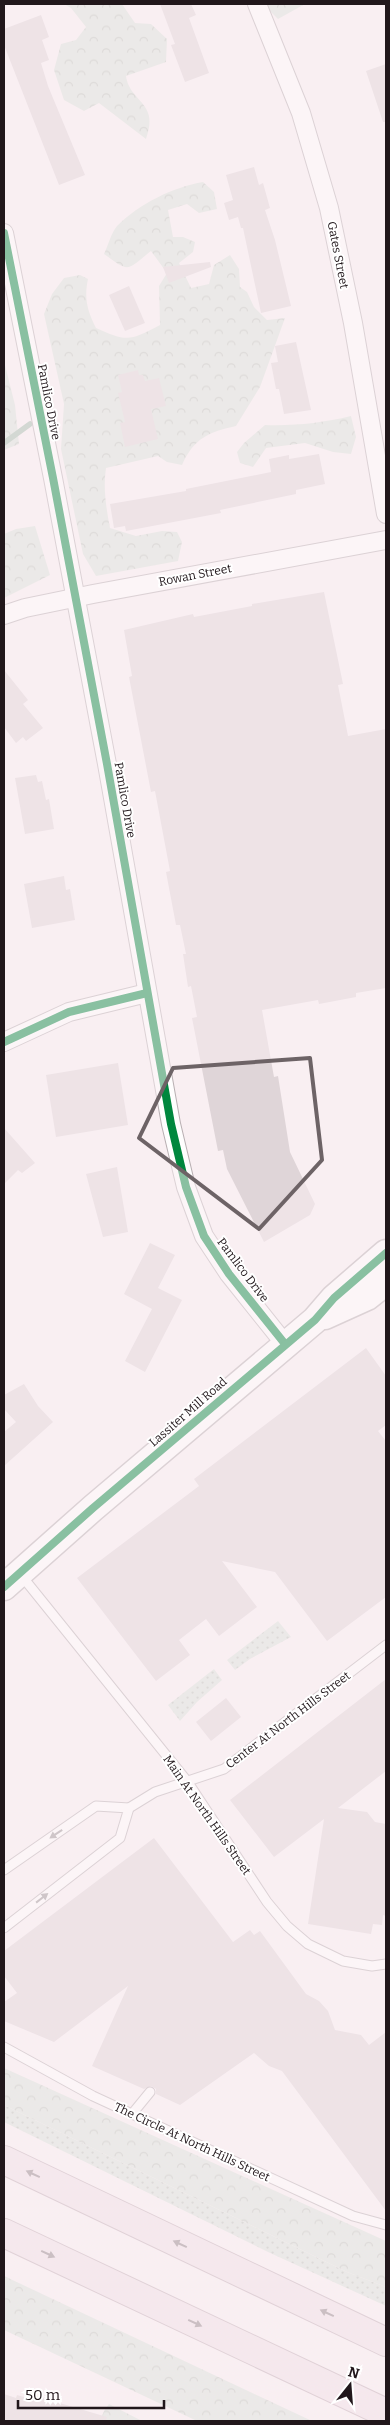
<svg xmlns="http://www.w3.org/2000/svg" width="390" height="2425" font-family="Bitter,serif">
<style>
.grass{fill:url(#grass-dots)}
.forest{fill:url(#forest-crowns)}
.lines{fill:none;stroke-linecap:round;stroke-linejoin:round}
.stream{stroke:#a4bdad;stroke-width:5.5}
.building{fill:#dfd5d8}
.lane-casing{stroke:#b8afb2;stroke-width:11}
.street-casing{stroke:#b8afb2;stroke-width:20}
.secondary-casing{stroke:#b8afb2;stroke-width:29}
.highway-casing{stroke:#c2afb7;stroke-width:30}
.lane{stroke:#fefdfd;stroke-width:9}
.street{stroke:#fefdfd;stroke-width:18}
.secondary{stroke:#fefdfd;stroke-width:26}
.highway{stroke:#f0e1e7;stroke-width:28}
.cycleway-casing{stroke:#fff;stroke-width:11}
.cycleway{stroke:#00873e;stroke-width:8}
.oneway{fill:#9b9697}
.oneway2{fill:#93868b}
.marked{fill:none;stroke:#6d6366;stroke-width:4;stroke-linejoin:round}
.labels{text-anchor:middle;stroke-width:4;stroke-linejoin:round;paint-order:stroke}
.street-label{font-size:12px;fill:#21171b;stroke:#fff}
</style>
<defs>
<pattern id="grass-dots" width="8" height="8" patternUnits="userSpaceOnUse" patternTransform="scale(1.25)"><rect width="8" height="8" fill="#dae3db"/><path d="M2 2h.1M6 6h.1" fill="none" stroke="#bbc2bb" stroke-width="1.8" stroke-linecap="round"/></pattern>
<pattern id="forest-crowns" width="20" height="18" patternUnits="userSpaceOnUse" patternTransform="scale(1.25)"><rect width="20" height="18" fill="#dae3db"/><path d="M2 6a3 3 0 1 1 6 0M12 15a3 3 0 1 1 6 0" fill="none" stroke="#bbc2bb"/></pattern>
</defs>
<rect width="100%" height="100%" fill="#f9eff2"/>
<g class="grass">
<polygon points="278,1621 291,1637 250,1659 235,1670 227,1660"/>
<polygon points="214,1669 222,1680 197,1702 180,1721 168,1705"/>
<polygon points="4,2105 347,2272 386,2287 386,2306 268,2252 4,2122"/>
</g>
<g class="forest">
<path d="M64 4H122L135 23 151 24 167 39 166 62 126 76C130 103 160 102 146 139L99 103 84 111 64 100 54 70 61 44 76 40 86 27 71 8Z"/>
<polygon points="263,4 305,4 278,19"/>
<path d="M203 182 214 192 217 209 199 213 187 204 168 210 173 237H183L195 242 193 252 179 263 191 288 209 284 214 265 230 255 239 269 240 287 247 292 254 307 267 320 285 318 260 387 236 426C209 432 194 438 182 465L167 462 158 456 106 468C103 488 106 507 110 528L136 536 162 531 177 532 182 542 178 561 96 576 83 554 61 449 64 404 44 314 52 294 64 278 80 275 88 279C84 298 87 310 96 328 127 342 130 341 160 325L159 286 167 273 151 251C126 271 130 273 104 254 108 246 111 233 117 226 139 204 173 187 203 182Z"/>
<polygon points="4,361 15,405 19,444 4,450"/>
<path d="M351 416 356 437 351 454 333 452 305 443 266 448 253 467 240 463 237 452 244 443 265 425C294 426 322 423 351 416Z"/>
<polygon points="35,526 50,575 4,598 4,534 16,529"/>
<polygon points="4,2068 386,2241 386,2287 347,2272 4,2105"/>
<polygon points="4,2276 312,2421 197,2421 4,2330"/>
<polygon points="109,2404 142,2421 100,2421 104,2411"/>
</g>
<g class="lines">
<polyline class="stream" points="4,443 30,424"/>
</g>
<g class="building">
<polygon points="160,4 191,4 196,15 189,18 209,73 185,82 171,45 175,44"/>
<polygon points="41,15 49,37 42,40 49,60 41,63 48,86 85,175 59,185 4,45 4,29"/>
<polygon points="386,64 386,122 383,122 366,71"/>
<polygon points="254,167 259,185 263,183 270,208 265,210 275,240 291,306 261,313 243,228 241,228 238,217 229,220 224,203 233,200 226,175"/>
<polygon points="210,262 211,267 169,283 163,267"/>
<polygon points="129,286 145,323 125,331 109,295"/>
<polygon points="296,342 311,410 284,414 279,389 276,389 271,363 278,362 275,346"/>
<polygon points="138,370 139,375 143,375 145,381 159,378 166,406 151,409 158,439 125,447 120,423 125,422 118,393 122,392 118,375"/>
<polygon points="319,454 325,484 296,490 296,494 220,510 221,513 126,531 125,526 114,528 110,504 186,491 186,489 271,472 269,459 289,455 289,459"/>
<polygon points="324,592 343,684 338,685 348,736 386,729 386,988 356,993 356,997 319,1004 318,1000 262,1010 274,1077 278,1076 290,1152 315,1204 310,1215 264,1242 227,1169 223,1150 218,1151 192,1018 197,1017 191,986 188,987 183,954 186,954 180,925 176,925 166,872 170,871 155,791 151,792 129,677 132,676 124,630 193,614 194,617 252,606 252,604"/>
<polygon points="4,670 28,700 23,704 43,728 26,741 23,737 16,743 4,727"/>
<polygon points="36,775 38,782 42,781 46,800 49,799 54,829 25,834 15,778"/>
<polygon points="64,876 66,890 70,889 75,920 32,928 24,884"/>
<polygon points="118,1063 128,1125 56,1137 46,1075"/>
<polygon points="4,1128 35,1163 22,1173 18,1170 4,1184"/>
<polygon points="117,1167 128,1232 103,1237 86,1174"/>
<polygon points="150,1243 175,1255 158,1288 182,1300 145,1372 125,1361 152,1309 124,1294"/>
<polygon points="366,1348 386,1376 386,1425 378,1431 386,1441 386,1597 327,1641 275,1572 222,1561 257,1607 219,1636 206,1619 179,1640 190,1655 156,1681 77,1578 199,1486 194,1479"/>
<polygon points="24,1384 38,1406 53,1422 4,1466 4,1432 16,1422 4,1409 4,1395"/>
<polygon points="386,1679 386,1771 338,1808 367,1812 375,1822 386,1824 386,1916 383,1915 382,1925 373,1924 371,1934 308,1924 324,1819 274,1857 230,1800"/>
<polygon points="226,1698 241,1717 211,1741 196,1722"/>
<polygon points="154,1838 233,1942 250,1930 254,1935 260,1931 306,1994 319,2001 328,2011 335,2030 361,2035 369,2045 386,2032 386,2211 282,2071 269,2066 254,2053 180,2105 156,2094 156,2089 151,2086 144,2089 92,2066 128,1986 54,2042 4,2021 4,2002 17,1993 4,1976 4,1951"/>
<polygon points="26,2393 107,2417 106,2421 4,2421 4,2394 16,2398 17,2395 24,2397"/>
</g>
<g class="lines">
<g class="lane-casing">
<g id="lane">
<polyline points="21,1575 187,1781 267,1902 287,1926 308,1944 343,1961 372,1966 386,1964"/>
<polyline points="129,1808 155,1792 224,1769 386,1645"/>
<polyline points="4,1870 96,1806 129,1808 120,1838 4,1928"/>
<polyline points="4,2047 93,2096 353,2216 386,2225"/>
<polyline points="132,2114 150,2092"/>
</g>
</g>
<g class="street-casing">
<g id="street">
<polyline points="257,4 301,113 329,208 353,323 386,514"/>
<polyline points="4,233 53,478 107,764 171,1124 186,1187 204,1236 229,1274 285,1344"/>
<polyline points="4,615 25,608 93,594 386,540"/>
<polyline points="4,1042 69,1012 147,993"/>
</g>
</g>
<g class="secondary-casing">
<g id="secondary">
<polyline points="325,1316 367,1297 386,1282"/>
<polyline points="4,1587 93,1508 315,1320 334,1298 386,1253"/>
</g>
</g>
<g class="highway-casing">
<g id="highway">
<polyline points="4,2160 386,2342"/>
<polyline points="4,2233 386,2413"/>
</g>
</g>
<use href="#lane" class="lane"/>
<use href="#street" class="street"/>
<use href="#secondary" class="secondary"/>
<use href="#highway" class="highway"/>
<g class="cycleway-casing">
<g id="cycleway">
<polyline points="4,233 53,478 107,764 171,1124 186,1187 204,1236 229,1274 285,1344"/>
<polyline points="4,1042 69,1012 147,993"/>
<polyline points="4,1587 93,1508 315,1320 334,1298 386,1253"/>
</g>
</g>
<use href="#cycleway" class="cycleway"/>
</g>
<defs><path id="oneway-solid" d="M-6-.8H1V-3.2L6.5 0L1 3.2V.8H-6Z" transform="scale(1.25)"/></defs>
<g class="oneway">
<use href="#oneway-solid" transform="translate(56 1834) rotate(146)"/>
<use href="#oneway-solid" transform="translate(42 1898) rotate(-38)"/>
</g>
<g class="oneway2">
<use href="#oneway-solid" transform="translate(33 2174) rotate(-155)"/>
<use href="#oneway-solid" transform="translate(180 2244) rotate(-155)"/>
<use href="#oneway-solid" transform="translate(48 2254) rotate(25)"/>
<use href="#oneway-solid" transform="translate(327 2313) rotate(-155)"/>
<use href="#oneway-solid" transform="translate(195 2323) rotate(25)"/>
</g>
<path d="M0 0H390V2425H0ZM310 1058 322 1160 259 1229 139 1138 173 1068Z" fill="#f9eff2" fill-opacity=".55" fill-rule="evenodd"/>
<path class="marked" d="M310 1058 322 1160 259 1229 139 1138 173 1068Z"/>
<g class="labels">
<g class="street-label">
<text transform="translate(338 255) rotate(79)" y="4">Gates Street</text>
<text transform="translate(49 402) rotate(79)" y="4">Pamlico Drive</text>
<text transform="translate(195 575) rotate(-11)" y="4">Rowan Street</text>
<text transform="translate(125 800) rotate(80)" y="4">Pamlico Drive</text>
<text transform="translate(243 1270) rotate(53)" y="4">Pamlico Drive</text>
<text transform="translate(188 1412) rotate(-41)" y="4">Lassiter Mill Road</text>
<text transform="translate(288 1720) rotate(-37)" y="4">Center At North Hills Street</text>
<text transform="translate(207 1815) rotate(55)" y="4">Main At North Hills Street</text>
<text transform="translate(192 2142) rotate(25)" y="4">The Circle At North Hills Street</text>
</g>
</g>
<rect width="390" height="2425" fill="none" stroke="#21171b" stroke-width="10"/>
<g transform="translate(350 2385) rotate(17)" stroke="#ffffff" stroke-width="4" paint-order="stroke">
<path d="M0-4L9 19L0 12L-9 19Z" fill="#21171b"/>
<text y="-8" font-size="14" font-weight="bold" text-anchor="middle" fill="#21171b">N</text>
</g>
<path d="M18 2400v8h146v-8" fill="none" stroke="#21171b" stroke-width="2.5"/>
<text x="25" y="2400" font-size="15" fill="#21171b" stroke="#ffffff" stroke-width="4" paint-order="stroke">50 m</text>
</svg>
